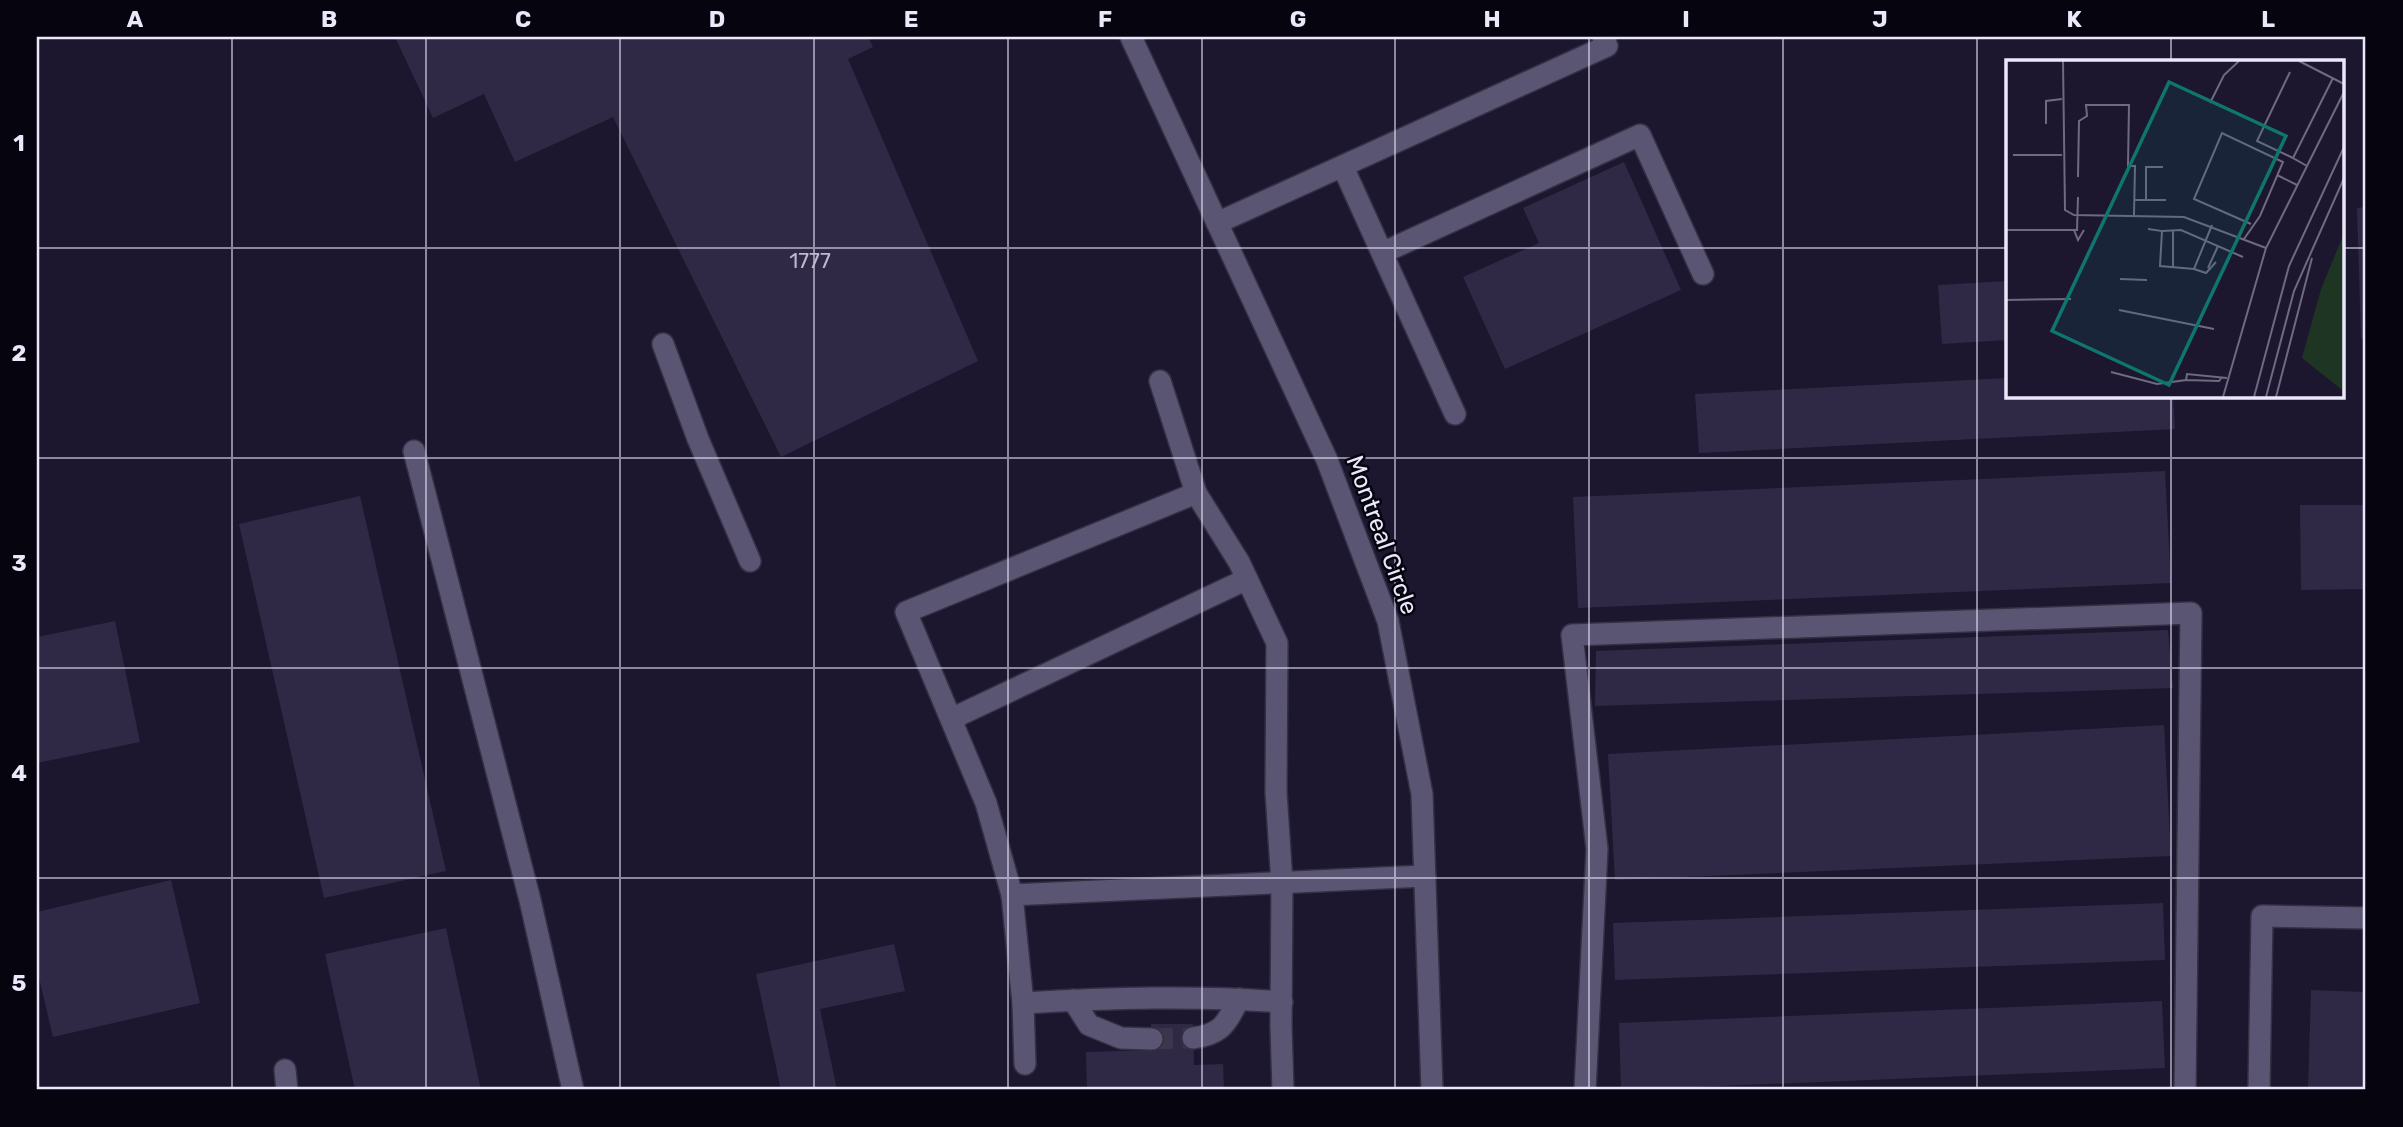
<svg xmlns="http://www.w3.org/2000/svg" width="2403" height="1127" font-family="Rubik,sans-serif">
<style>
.building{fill:#302945}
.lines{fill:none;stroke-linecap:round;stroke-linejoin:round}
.minor-tunnel{stroke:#3b364e;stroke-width:21;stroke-dasharray:21 10;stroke-linecap:butt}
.minor-casing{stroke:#353044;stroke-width:24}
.minor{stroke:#5b5574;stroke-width:21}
.grid{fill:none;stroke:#ebe8fb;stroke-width:2;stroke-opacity:0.55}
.labels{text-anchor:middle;stroke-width:5;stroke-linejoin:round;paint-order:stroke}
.number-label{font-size:21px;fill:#bcb8ce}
.street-label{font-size:24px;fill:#ebe8fb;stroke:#06040e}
.inset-road{fill:none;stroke:#6f6a81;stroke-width:2}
.view{fill:#0f766e;fill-opacity:0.15;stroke:#0f766e;stroke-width:3.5}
.inset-edge{fill:none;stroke:#ebe8fb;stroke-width:3.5}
.neatline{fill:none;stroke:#ebe8fb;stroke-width:2.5}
.grid-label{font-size:23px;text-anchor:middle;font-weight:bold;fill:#ebe8fb}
</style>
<rect width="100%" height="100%" fill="#1c162f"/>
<g class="building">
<polygon points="395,37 868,37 873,47 848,59 978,361 781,457 613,117 515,162 484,94 433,118"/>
<polygon points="1624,162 1681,290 1505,369 1463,277 1539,243 1523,208"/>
<polygon points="2366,207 2366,339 2361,339 2357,208"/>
<polygon points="2008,281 2008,340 1942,344 1938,285"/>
<polygon points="2008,378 2008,396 2173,396 2175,429 1699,453 1695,394"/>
<polygon points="2165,471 2171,583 1578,608 1573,497"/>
<polygon points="360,496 446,871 324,898 239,524"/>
<polygon points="2300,505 2366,505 2366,589 2301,590"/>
<polygon points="115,621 140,742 37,763 37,637"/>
<polygon points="2168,630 2173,688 1595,706 1596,651"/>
<polygon points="2164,725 2171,856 1615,880 1608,754"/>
<polygon points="171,880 200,1003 53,1037 37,969 37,912"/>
<polygon points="2163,903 2165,960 1615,980 1613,923"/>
<polygon points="446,928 481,1090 355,1090 325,954"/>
<polygon points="894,944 905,991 820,1009 837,1090 781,1090 756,974"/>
<polygon points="2311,990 2366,992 2366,1090 2308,1090"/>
<polygon points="2162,1001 2165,1068 1621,1090 1619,1023"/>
<polygon points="1151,1024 1193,1024 1194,1065 1223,1064 1224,1090 1087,1090 1086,1052 1152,1050"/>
</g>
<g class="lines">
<polyline class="minor-tunnel" points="1152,1039 1193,1038"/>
<g class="minor-casing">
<g id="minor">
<polyline points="1131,37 1327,460 1388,621 1422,794 1432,1090"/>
<polyline points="1343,167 1455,414"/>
<polyline points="1217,223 1607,46 1603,37"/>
<polyline points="1382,253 1640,135 1703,274"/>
<polyline points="663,344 698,439 750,561"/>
<polyline points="1160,381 1196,493 906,612 986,803 1012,895 1425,876"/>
<polyline points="414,451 530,900 573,1090"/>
<polyline points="1196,493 1239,562 1277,643 1276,792 1282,883 1281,1026 1283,1090"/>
<polyline points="951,719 1247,579"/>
<path d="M1012 895 1023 1003C1109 998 1196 995 1282 1002"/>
<polyline points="1073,1000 1089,1025 1121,1038 1152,1039"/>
<polyline points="1023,1003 1025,1064"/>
<path d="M1193 1038C1223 1034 1226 1023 1239 999"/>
<polyline points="285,1070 287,1090"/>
<polyline points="1585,1090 1597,849 1572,635 2191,613 2185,1090"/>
<polyline points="2259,1090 2262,916 2366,918"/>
</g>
</g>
<use href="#minor" class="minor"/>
</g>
<path class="grid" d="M232 37V1090M426 37V1090M620 37V1090M814 37V1090M1008 37V1090M1202 37V1090M1395 37V1090M1589 37V1090M1783 37V1090M1977 37V1090M2171 37V61M37 248H2008M2342 248H2366M2171 396V1090M37 458H2366M37 668H2366M37 878H2366"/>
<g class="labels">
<g class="number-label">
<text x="810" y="268">1777</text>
</g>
<g class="street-label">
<text transform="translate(1382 535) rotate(70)" y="8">Montreal Circle</text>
</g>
</g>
<g transform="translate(2006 60)">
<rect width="338" height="338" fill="#1c162f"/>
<path d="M338 173V337H336V330L296 298 315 229Z" fill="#1d3522"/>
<path class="inset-road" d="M57 1 59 150 68 155 178 157 260 188M293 1 338 24M284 12 251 81 287 98M204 43 218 15 233 1M40 64V41L56 39M7 95H56M301 106 287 98 327 18M271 115 291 125M72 117 73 61 81 56 80 45H123L122 106H129L128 155M129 140H160M140 140V107H157M142 169 156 171 154 206 188 209 206 165M0 170H71L72 137M68 170 72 180 78 170M167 170V207M156 171 175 170 237 197M238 179 254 156 277 102 216 73 188 139 245 164M202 208 212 186M188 209 200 213 210 202M114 219 141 220M0 240 65 239M113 250 208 269M105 312 151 324 180 320 181 314 221 318M180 320 213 321 216 317M217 337 260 188 338 32M248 337 283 206 338 87M260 337 288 231 338 118M270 337 306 198"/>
<path class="view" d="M163 22 280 76 163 325 46 271Z"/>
<rect width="338" height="338" class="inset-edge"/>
</g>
<rect width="2403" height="1127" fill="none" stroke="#06040e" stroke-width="77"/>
<rect x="38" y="38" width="2326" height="1050" class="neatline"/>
<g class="grid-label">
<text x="135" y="27">A</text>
<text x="329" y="27">B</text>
<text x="523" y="27">C</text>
<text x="717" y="27">D</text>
<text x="911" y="27">E</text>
<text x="1105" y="27">F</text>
<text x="1298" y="27">G</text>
<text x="1492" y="27">H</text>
<text x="1686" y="27">I</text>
<text x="1880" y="27">J</text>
<text x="2074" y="27">K</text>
<text x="2268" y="27">L</text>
<text x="19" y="151">1</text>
<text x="19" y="361">2</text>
<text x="19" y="571">3</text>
<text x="19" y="781">4</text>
<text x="19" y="991">5</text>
</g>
</svg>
